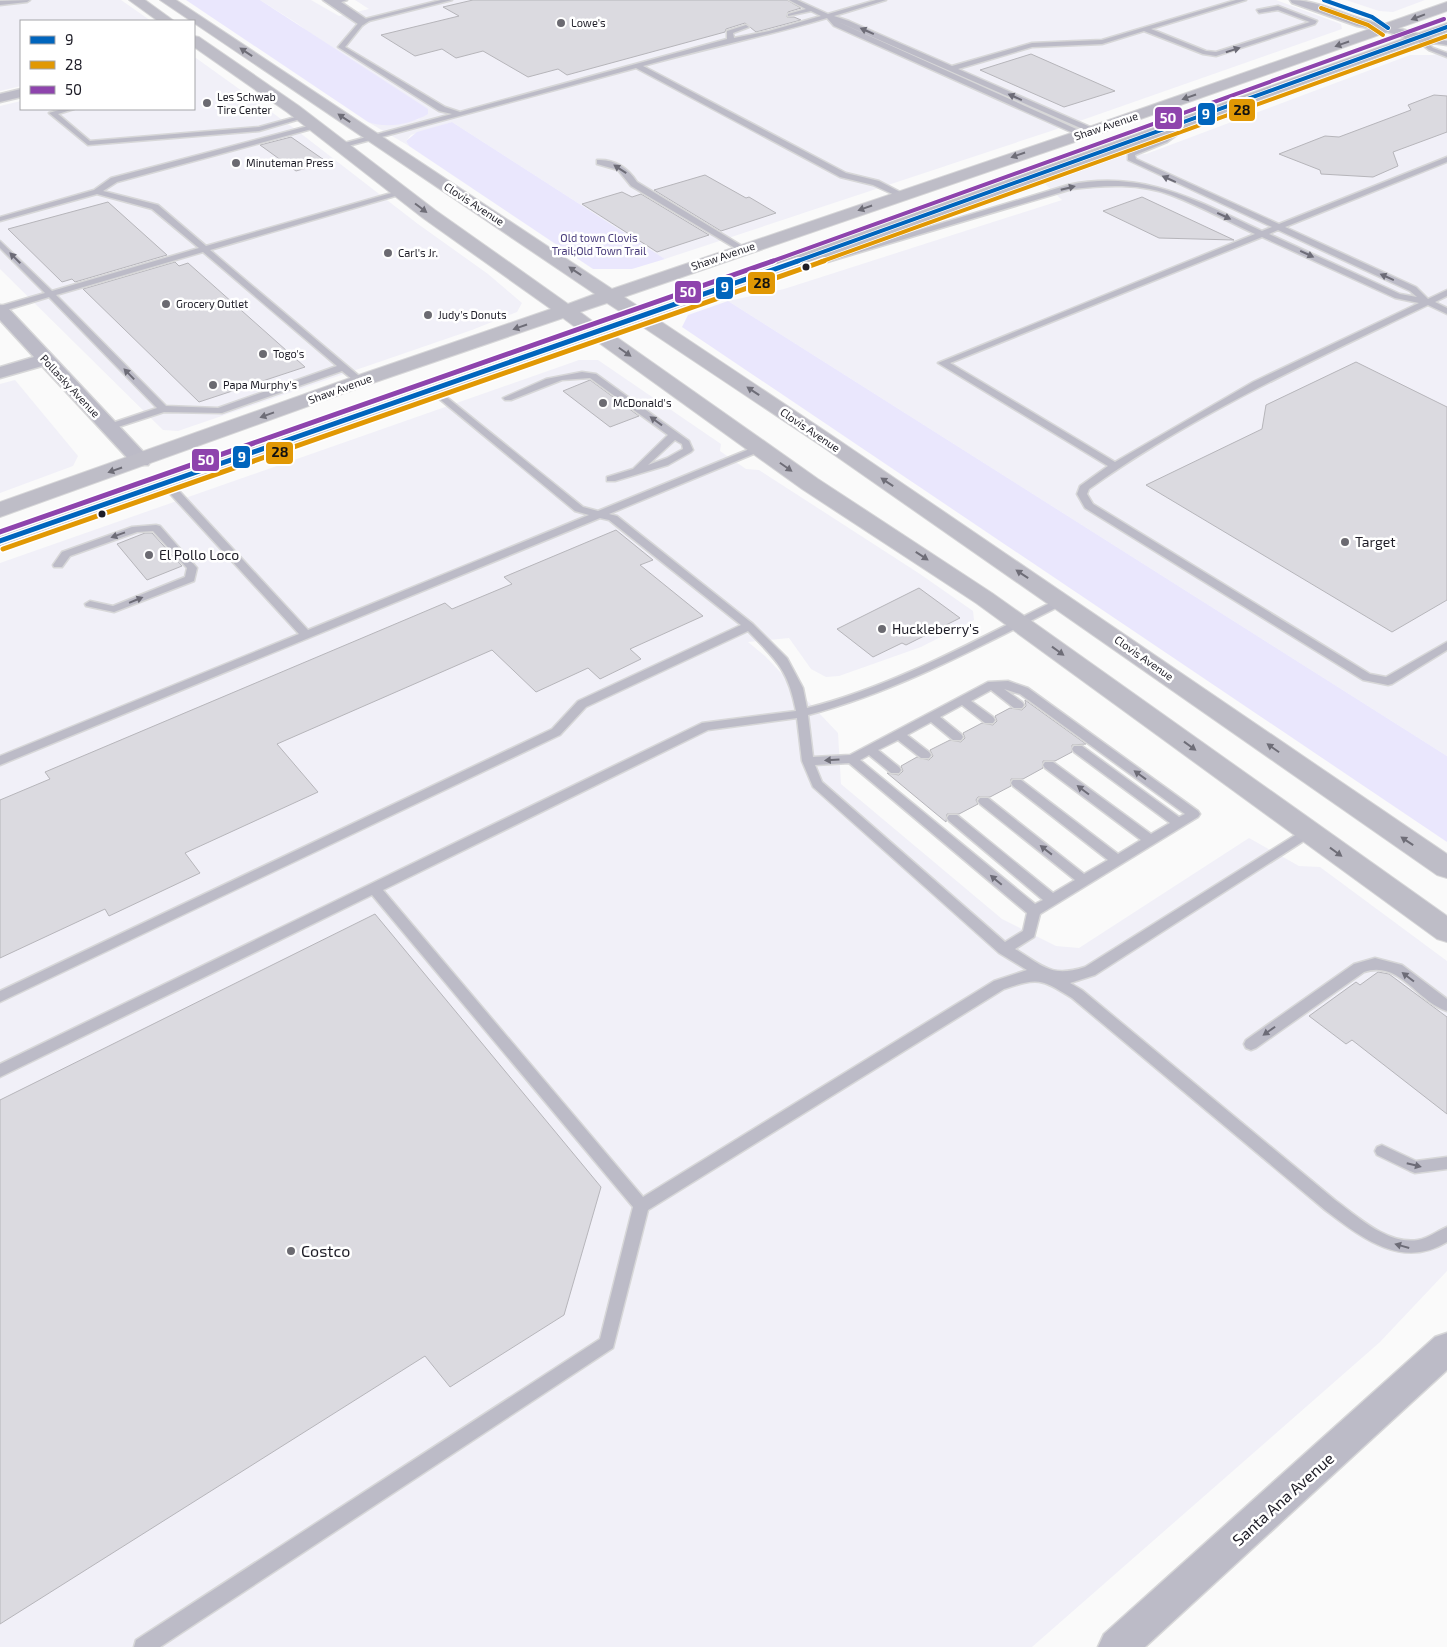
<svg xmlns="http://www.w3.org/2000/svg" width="1447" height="1647" font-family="'Exo 2',sans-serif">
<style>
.built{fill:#f1f0f8}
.green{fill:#eae7fd}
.building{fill:#dbdae0;stroke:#b6b5ba}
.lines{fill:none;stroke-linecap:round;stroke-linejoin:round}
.lane-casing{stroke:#d7d7d8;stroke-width:3}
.street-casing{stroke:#d7d7d8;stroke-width:3}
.primary-casing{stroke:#d7d7d8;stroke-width:2}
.lane{fill:#bcbbc7;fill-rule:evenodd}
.street{fill:#bcbbc7;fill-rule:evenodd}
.primary{fill:#bebdc7;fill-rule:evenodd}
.bus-1-far1-casing{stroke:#fff;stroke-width:5.5}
.bus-1-casing{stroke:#fff;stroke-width:8}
.bus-2-far1-casing{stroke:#fff;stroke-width:5.5}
.bus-2-casing{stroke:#fff;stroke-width:8}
.bus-3-far1-casing{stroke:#fff;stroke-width:5.5}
.bus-3-casing{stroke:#fff;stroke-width:8}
.bus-1-far1{stroke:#0065bd;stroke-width:4}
.bus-1{stroke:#0065bd;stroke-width:5}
.bus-2-far1{stroke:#e19804;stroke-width:4}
.bus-2{stroke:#e19804;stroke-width:5}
.bus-3-far1{stroke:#8e44ad;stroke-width:4}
.bus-3{stroke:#8e44ad;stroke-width:5}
.oneway{fill:#6e6d77}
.oneway2{fill:#6d6c77}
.poi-dot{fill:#6b6a71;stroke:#fff;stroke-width:2}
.bus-dot{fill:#1e1d27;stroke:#fff;stroke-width:2}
.labels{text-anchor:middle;stroke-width:5;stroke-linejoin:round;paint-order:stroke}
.far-poi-label{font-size:11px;fill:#1e1d27;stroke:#fff;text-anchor:start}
.far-street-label{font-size:11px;fill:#1e1d27;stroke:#fff}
.far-park-label{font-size:11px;fill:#4a3d7c;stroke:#fff}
.poi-label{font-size:14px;fill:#1e1d27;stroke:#fff;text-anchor:start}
.near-poi-label{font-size:16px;fill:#1e1d27;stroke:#fff;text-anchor:start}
.near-street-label{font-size:16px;fill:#1e1d27;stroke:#fff}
.line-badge{stroke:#fff;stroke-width:2}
.badge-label{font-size:14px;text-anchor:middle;font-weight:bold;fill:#fff}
.pale-badge-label{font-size:14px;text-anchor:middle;font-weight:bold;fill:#111}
</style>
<rect width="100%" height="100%" fill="#fafafa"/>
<g class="built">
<polygon points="0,0 121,0 151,21 21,21 21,86 0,91"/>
<polygon points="260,0 311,0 339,16 369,9 355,0 1276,0 1341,24 1342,29 1051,131 665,259 452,122 411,135 406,141 409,146 368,122 389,125 420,119 298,24"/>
<polygon points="1346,0 1425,0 1393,12 1379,11"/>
<polygon points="1447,50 1447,756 728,301 784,289 1062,200 1045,184 1121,156 1146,154 1410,55 1433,55"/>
<polygon points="196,58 295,129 418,224 488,274 522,303 517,312 472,330 178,431 163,430 0,269 0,106 21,101 21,109 194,109 194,59"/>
<polygon points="579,360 598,360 721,444 720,451 746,469 759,470 920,574 973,611 974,620 921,647 839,676 826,677 811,669 789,638 748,642 765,656 838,733 841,784 1002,919 1056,946 1079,948 1249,838 1299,866 1320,867 1447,961 1447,1271 1380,1342 1032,1647 0,1647 0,563"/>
<polygon points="15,380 78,456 73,466 0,493 0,384"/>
</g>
<g class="green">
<path d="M186 0H260L428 109V114C411 124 388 129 368 122Z"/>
<polygon points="452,122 665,259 632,269 593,269 409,146 406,141 417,132"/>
<polygon points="728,301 1447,756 1447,842 682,327 688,315"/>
</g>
<g class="building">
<polygon points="473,0 787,0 801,8 788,12 787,17 794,17 801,20 756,32 745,23 726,29 725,32 567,75 558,69 528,77 483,51 456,58 442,49 415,56 381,35 459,16 443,7"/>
<polygon points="1031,54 1115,91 1064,107 980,70"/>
<polygon points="1434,95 1447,96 1447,132 1393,152 1398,166 1373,177 1321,174 1320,170 1279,154 1325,136 1339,137 1411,110 1408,105"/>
<polygon points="291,137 327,162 296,171 260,145"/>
<polygon points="705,175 746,198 749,197 776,213 721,231 654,190"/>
<polygon points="622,192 632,197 641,194 709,235 657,252 582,204"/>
<polygon points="1142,197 1234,240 1159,238 1103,211"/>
<polygon points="108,202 167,255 75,282 72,279 62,282 8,229"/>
<polygon points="175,262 179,266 188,263 305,367 199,402 83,289"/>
<polygon points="1356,362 1447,407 1447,600 1392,632 1146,485 1262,429 1266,405"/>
<polygon points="590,380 639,416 610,427 563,391"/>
<polygon points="616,530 653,560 640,565 703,616 630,649 641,659 600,679 588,668 536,692 492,650 277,744 318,792 185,853 200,873 109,916 105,909 0,958 0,800 50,779 45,772 445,603 452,609 512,584 504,577"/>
<polygon points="145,533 152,533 182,566 147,580 117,544"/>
<polygon points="919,588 960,618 906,645 902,643 873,657 837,629"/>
<polygon points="1025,700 1086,744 1072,745 1072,752 1055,761 1043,761 1043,768 1023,779 1011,779 1011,786 990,797 978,797 976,800 978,804 959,814 947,814 946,822 887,773 899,775 903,771 901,766 917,757 929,760 933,756 930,750 950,740 961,742 965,738 963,733 982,723 993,725 997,721 995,716 1010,708 1022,710 1026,706"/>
<polygon points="375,914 601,1187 564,1315 450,1387 425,1356 0,1624 0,1100"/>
<polygon points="1378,972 1389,974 1447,1017 1447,1114 1352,1040 1346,1044 1309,1016 1356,982 1360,985"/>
</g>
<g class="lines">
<g class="lane-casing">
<g id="lane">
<polygon points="30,0 27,2 0,5 0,1"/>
<polygon points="337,0 347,0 333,5 330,3"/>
<path d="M441 0H452L365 22 345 47 445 107 460 112 727 39V31L746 25 749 27 733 33 734 38 769 31 821 16 811 11 788 16V14L806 9 789 0H797L828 14 876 0H886L834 16 849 21 952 66 1032 43 1102 40 1236 0H1246L1151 29 1206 51 1216 52 1310 22 1278 10 1259 13 1257 10 1278 6 1317 21 1315 24 1216 56 1203 54 1144 31 1102 44 1032 47 958 69 1095 129V133H1092L836 21 1083 132 1084 134 1080 136 834 26 827 18C766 36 704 49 643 66L846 173 879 181 904 194V198H901L873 185 840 177 636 68 337 149V145L452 114 439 111 338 47 361 20Z"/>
<polygon points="1417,36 1447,41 1447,45 1426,42 1433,48 1447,53 1447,57 1429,50 1415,39 1415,37"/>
<polygon points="62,109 74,109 58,114 90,141 259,127 303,115 307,117 259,131 88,145 49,113"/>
<path d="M1190 118 1197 120 1167 142 1135 155 1136 159 1279 224 1447 157V162L1285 227 1416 287 1428 299 1447 290V296L1435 302 1447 308V314L1428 305C1312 361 1194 414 1089 489L1087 494 1093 504 1370 674 1386 677 1447 642V650L1392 684 1388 685 1363 680 1085 508 1077 494 1080 486 1108 466 938 363 1255 234C1227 221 1200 206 1171 195 1140 183 1104 185 1072 189L787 274 780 272 1068 185C1144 169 1197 201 1262 231L1272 227 1128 160V152L1161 138ZM1278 230 1410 291 1417 297 1400 294 1269 234ZM1262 237 1395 298 1419 303 1253 382 1115 462 950 363Z"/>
<path d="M312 125 319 127 117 182 103 191 158 205 206 246 402 190V194L210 250 365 381 363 383H357L342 371 222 413 164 412 112 429H106V425L157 408 49 297 0 312V306L45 293 0 248V241L52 291 199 248 152 209 97 194 0 221V217L94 190 111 178ZM203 252 337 366 218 408 166 406 56 295Z"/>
<path d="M597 160C615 159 628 168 637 182L747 249 740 251 631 186 618 170 597 164Z"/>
<path d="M582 372 596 374 689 441 693 450 691 452 668 465 615 481H607V477L633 469 668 435 590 378 562 380 511 400H505L503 398 546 379ZM675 440 682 444 683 449 667 458 648 465Z"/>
<path d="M434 387 583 507 598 511 757 446H763V450L609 514 617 516 753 624 787 658 803 688 807 708C895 686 977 639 1058 599H1066L1067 601 1066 603C982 645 899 691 808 715L813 757 850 755 988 682 1008 681 1028 688 1198 811 1200 814 1198 817 1040 914 1034 937 1015 949C1043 966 1051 978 1085 967L1305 829H1313L1315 832 1313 835 1095 975 1070 983 1082 990 1335 1200C1358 1217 1388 1245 1418 1240 1429 1238 1437 1231 1447 1227V1242C1401 1270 1361 1237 1325 1210L1072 998C1041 979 1039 977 1004 989L648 1210 613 1348 160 1647H134L136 1640 600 1339 633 1207 372 895 0 1077V1064L702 723 796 711C788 669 776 660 748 631L586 707 560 735 0 1002V991L552 729 578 701 741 625 609 520 600 518 0 765V756L299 634 161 484V480H169L308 630 589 515 575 511 431 392V388ZM1004 689 1020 694 1185 814 1179 817 1082 746H1074L1072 749 1074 752 1170 823 1151 834 1053 762H1045L1043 765 1045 768 1141 840 1118 854 1021 780H1013L1011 783 1013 786 1108 860 1084 874 988 798H980L978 801 980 804 1075 880 1053 893 957 815H949L947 818 949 821 1043 900 1035 904 860 760 869 755 891 773H899L901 770 899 767 878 750 898 740 921 758H929L931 755 929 752 907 735 931 722 953 740H961L963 737 961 734 940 717 962 705 985 723H993L995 720 993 717 971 701 991 690 1014 708H1022L1024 705 1022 702ZM797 718 802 761 813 787 999 953 1027 970 994 981 643 1197 383 890 708 730ZM849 763 1027 913 1023 931 1005 942 822 782 815 765Z"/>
<polygon points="156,525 160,526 197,568 194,581 114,612 86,606 85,604 90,601 113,606 185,577 187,568 153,531 137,532 70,556 62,567 54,567 53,565 62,552 132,527"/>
<path d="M1375 958 1402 965 1447 999V1011C1417 1002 1400 960 1364 972L1256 1048 1251 1050 1246 1048 1244 1044 1246 1040 1354 964Z"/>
<polygon points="1382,1145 1416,1161 1447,1157 1447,1169 1415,1173 1410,1171 1377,1155 1375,1151 1377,1147"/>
</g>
</g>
<g class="street-casing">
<g id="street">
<polygon points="323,0 338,0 369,21 363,25 358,24"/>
<path d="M1290 0C1317 0 1339 13 1365 20 1384 25 1403 29 1422 35L1424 38 1417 42 1385 31 1357 26 1292 3Z"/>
<polygon points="21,89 21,97 0,102 0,94"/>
<polygon points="0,305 6,306 148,457 151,461 148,465 134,465 42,366 0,378 0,367 34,357 0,320"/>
<polygon points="1447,1333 1447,1370 1145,1647 1098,1647 1104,1634 1435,1337"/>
</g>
</g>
<g class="primary-casing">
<g id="primary">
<polygon points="129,0 145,0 174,21 158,21"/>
<path d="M160 0H176L612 289 1086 128 1447 2V11L1098 134 624 297 644 310 1447 23V32L657 319 837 439 1447 854V878L1437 875 823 447 640 325 612 334 818 479 992 593 1447 916V942L1437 939 976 603 802 489 595 340 0 548V533L582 332 563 318 367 385 0 517V502L353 377 551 309 423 218 287 112 194 47V36L199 37 299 106 435 210 568 304 595 294ZM607 303 627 316 599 326 580 312Z"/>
</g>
</g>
<use href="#lane" class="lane"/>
<use href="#street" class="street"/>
<use href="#primary" class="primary"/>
<g class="bus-1-far1-casing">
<g id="bus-1-far1">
<polyline points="1324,0 1372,17 1388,28"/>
<polyline points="795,262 1447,27"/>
</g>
</g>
<g class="bus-1-casing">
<polyline id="bus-1" points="0,541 798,261"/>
</g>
<g class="bus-2-far1-casing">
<g id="bus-2-far1">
<polyline points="1321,8 1368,25 1383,35"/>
<polyline points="820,262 1447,36"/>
</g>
</g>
<g class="bus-2-casing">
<polyline id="bus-2" points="3,549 824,261"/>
</g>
<g class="bus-3-far1-casing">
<polyline id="bus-3-far1" points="770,262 1444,19"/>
</g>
<g class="bus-3-casing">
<polyline id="bus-3" points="0,532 773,261"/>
</g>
<use href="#bus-1-far1" class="bus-1-far1"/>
<use href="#bus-1" class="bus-1"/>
<use href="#bus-2-far1" class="bus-2-far1"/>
<use href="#bus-2" class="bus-2"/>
<use href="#bus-3-far1" class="bus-3-far1"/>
<use href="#bus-3" class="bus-3"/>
</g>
<defs><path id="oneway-solid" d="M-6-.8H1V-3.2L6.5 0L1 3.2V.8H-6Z" transform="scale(1.25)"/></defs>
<g class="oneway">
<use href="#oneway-solid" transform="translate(1418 17) rotate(159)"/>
<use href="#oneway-solid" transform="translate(1342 44) rotate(161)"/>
<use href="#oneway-solid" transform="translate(246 52) rotate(-146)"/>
<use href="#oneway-solid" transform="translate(1189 97) rotate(161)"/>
<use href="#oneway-solid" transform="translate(344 118) rotate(-146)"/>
<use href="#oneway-solid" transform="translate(1018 155) rotate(161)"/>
<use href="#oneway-solid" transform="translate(421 208) rotate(37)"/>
<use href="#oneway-solid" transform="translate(865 208) rotate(161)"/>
<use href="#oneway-solid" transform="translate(575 271) rotate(-146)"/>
<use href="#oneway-solid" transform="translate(520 327) rotate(161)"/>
<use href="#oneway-solid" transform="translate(625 352) rotate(35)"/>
<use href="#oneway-solid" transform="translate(753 391) rotate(-146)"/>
<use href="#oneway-solid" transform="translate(267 415) rotate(160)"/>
<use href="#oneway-solid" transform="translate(786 467) rotate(35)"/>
<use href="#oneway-solid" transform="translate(115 470) rotate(161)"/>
<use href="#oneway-solid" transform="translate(887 482) rotate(-146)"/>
<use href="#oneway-solid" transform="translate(922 556) rotate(33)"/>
<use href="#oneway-solid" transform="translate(1022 574) rotate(-146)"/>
<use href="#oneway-solid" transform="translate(1058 651) rotate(36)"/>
<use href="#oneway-solid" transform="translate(1190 746) rotate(36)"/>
<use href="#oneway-solid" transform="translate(1273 748) rotate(-145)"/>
<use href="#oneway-solid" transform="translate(1407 841) rotate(-146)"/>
<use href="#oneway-solid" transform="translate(1336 852) rotate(36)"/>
</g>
<g class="oneway2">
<use href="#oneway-solid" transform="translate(867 31) rotate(-156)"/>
<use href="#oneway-solid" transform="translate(1233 50) rotate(-18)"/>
<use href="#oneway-solid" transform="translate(1015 97) rotate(-156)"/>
<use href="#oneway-solid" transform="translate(620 169) rotate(-147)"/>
<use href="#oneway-solid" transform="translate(1169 179) rotate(-156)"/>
<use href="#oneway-solid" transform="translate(1068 188) rotate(-14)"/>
<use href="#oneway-solid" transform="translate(1224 216) rotate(25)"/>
<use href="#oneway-solid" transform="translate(1307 254) rotate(25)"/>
<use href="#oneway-solid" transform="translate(15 258) rotate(-135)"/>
<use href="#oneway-solid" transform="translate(1387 277) rotate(-156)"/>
<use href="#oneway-solid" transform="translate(129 374) rotate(-134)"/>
<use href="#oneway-solid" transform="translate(656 421) rotate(-144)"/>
<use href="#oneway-solid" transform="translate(118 535) rotate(160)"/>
<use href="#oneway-solid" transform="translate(136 600) rotate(-22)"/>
<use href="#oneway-solid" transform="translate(832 760) rotate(176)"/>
<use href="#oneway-solid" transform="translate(1140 775) rotate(-144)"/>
<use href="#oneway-solid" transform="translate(1083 790) rotate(-143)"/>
<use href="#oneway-solid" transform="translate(1046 850) rotate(-142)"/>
<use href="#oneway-solid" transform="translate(996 880) rotate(-140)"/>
<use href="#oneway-solid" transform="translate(1408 977) rotate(-143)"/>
<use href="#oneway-solid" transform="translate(1269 1031) rotate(145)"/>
<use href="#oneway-solid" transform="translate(1414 1165) rotate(14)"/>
<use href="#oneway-solid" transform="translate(1402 1246) rotate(-164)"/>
</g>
<g class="poi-dot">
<circle cx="561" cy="23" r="5"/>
<circle cx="207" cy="103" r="5"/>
<circle cx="236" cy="163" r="5"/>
<circle cx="388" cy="253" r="5"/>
<circle cx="166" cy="304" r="5"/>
<circle cx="428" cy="315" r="5"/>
<circle cx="263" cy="354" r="5"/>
<circle cx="213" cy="385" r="5"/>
<circle cx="603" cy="403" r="5"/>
<circle cx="1345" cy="542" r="5"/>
<circle cx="149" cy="555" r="5"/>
<circle cx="882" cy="629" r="5"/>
<circle cx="291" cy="1251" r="5"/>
</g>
<g class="bus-dot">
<circle cx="806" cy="267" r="4.5"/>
<circle cx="102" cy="514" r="4.5"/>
</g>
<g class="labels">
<g class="far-poi-label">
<text x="571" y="27">Lowe's</text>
<text x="217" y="101">Les Schwab<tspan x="217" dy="13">Tire Center</tspan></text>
<text x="246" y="167">Minuteman Press</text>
<text x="398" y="257">Carl's Jr.</text>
<text x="176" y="308">Grocery Outlet</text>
<text x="438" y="319">Judy's Donuts</text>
<text x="273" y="358">Togo's</text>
<text x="223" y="389">Papa Murphy's</text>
<text x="613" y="407">McDonald's</text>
</g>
<g class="far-street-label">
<text transform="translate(1106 126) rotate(-19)" y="4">Shaw Avenue</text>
<text transform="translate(474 204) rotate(33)" y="4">Clovis Avenue</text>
<text transform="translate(723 256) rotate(-19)" y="4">Shaw Avenue</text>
<text transform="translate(70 386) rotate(47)" y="4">Pollasky Avenue</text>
<text transform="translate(340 389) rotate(-20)" y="4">Shaw Avenue</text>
<text transform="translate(810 430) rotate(34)" y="4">Clovis Avenue</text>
<text transform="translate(1144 658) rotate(35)" y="4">Clovis Avenue</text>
</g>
<g class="far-park-label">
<text x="599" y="242">Old town Clovis<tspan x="599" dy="13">Trail;Old Town Trail</tspan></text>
</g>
<g class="poi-label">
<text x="1355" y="547">Target</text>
<text x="159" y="560">El Pollo Loco</text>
<text x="892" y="634">Huckleberry's</text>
</g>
<g class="near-poi-label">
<text x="301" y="1257">Costco</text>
</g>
<g class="near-street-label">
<text transform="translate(1283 1499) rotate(-42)" y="6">Santa Ana Avenue</text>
</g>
</g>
<g class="line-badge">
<rect x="1228" y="98" width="28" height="24" rx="5" fill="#e19804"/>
<rect x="1197" y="102" width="19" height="24" rx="5" fill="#0065bd"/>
<rect x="1154" y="106" width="29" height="24" rx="5" fill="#8e44ad"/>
<rect x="747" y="271" width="29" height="24" rx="5" fill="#e19804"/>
<rect x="715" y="276" width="19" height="24" rx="5" fill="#0065bd"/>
<rect x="674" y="280" width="28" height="24" rx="5" fill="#8e44ad"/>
<rect x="265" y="441" width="29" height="24" rx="5" fill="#e19804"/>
<rect x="232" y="445" width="19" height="24" rx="5" fill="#0065bd"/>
<rect x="191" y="448" width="29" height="24" rx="5" fill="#8e44ad"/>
</g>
<g class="badge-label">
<text x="1206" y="119">9</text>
<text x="1168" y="123">50</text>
<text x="725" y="292">9</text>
<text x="688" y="297">50</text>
<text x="242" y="462">9</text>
<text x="206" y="465">50</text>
</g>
<g class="pale-badge-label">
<text x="1242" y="115">28</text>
<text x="762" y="288">28</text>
<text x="280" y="457">28</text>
</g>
<rect x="20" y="20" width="175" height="90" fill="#ffffff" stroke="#a5a5a9"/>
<rect x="30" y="36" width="25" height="8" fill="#0065bd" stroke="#a5a5a9"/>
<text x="65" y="45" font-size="15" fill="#1e1d27">9</text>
<rect x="30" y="61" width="25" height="8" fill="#e19804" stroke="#a5a5a9"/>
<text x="65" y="70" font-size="15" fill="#1e1d27">28</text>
<rect x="30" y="86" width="25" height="8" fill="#8e44ad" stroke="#a5a5a9"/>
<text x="65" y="95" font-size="15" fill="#1e1d27">50</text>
</svg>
